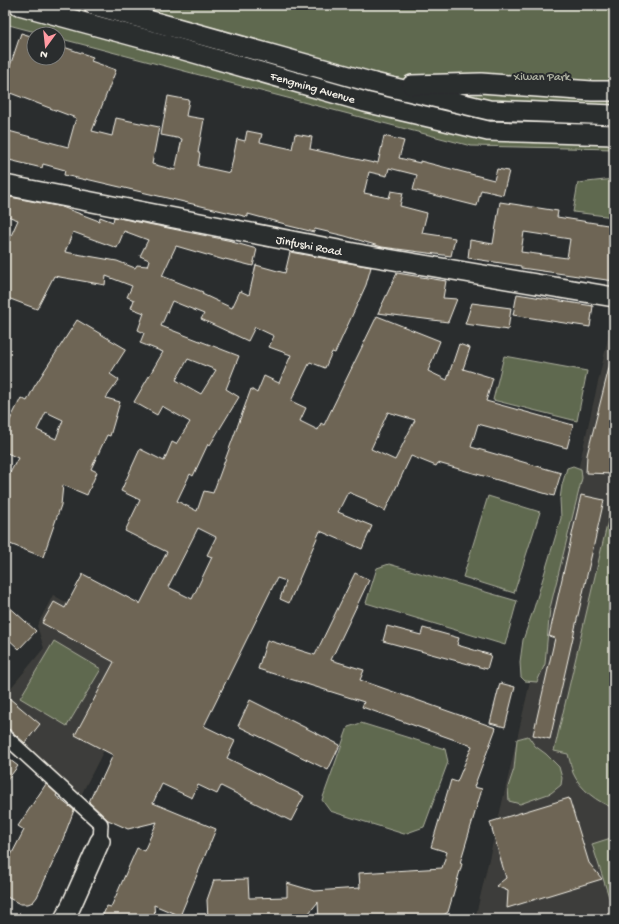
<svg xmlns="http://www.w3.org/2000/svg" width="619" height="924" font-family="'Gochi Hand',sans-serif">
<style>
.built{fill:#3e3e3a}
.green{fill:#5f6950;stroke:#aaad9c}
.building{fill:#6e6555;stroke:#f4f1e8;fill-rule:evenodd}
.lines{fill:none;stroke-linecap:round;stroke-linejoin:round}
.street-casing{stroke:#f4f1e8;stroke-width:16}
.secondary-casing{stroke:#f4f1e8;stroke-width:22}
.street{stroke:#2a2d2e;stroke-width:13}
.secondary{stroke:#2a2d2e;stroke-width:19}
.labels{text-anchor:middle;stroke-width:4;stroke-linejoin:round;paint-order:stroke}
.park-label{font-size:12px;fill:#b1b4a4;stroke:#2a2d2e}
.street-label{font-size:12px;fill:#f4f1e8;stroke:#2a2d2e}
</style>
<rect width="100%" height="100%" fill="#2a2d2e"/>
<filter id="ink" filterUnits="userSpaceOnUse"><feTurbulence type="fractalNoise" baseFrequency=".025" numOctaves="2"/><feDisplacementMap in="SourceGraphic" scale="8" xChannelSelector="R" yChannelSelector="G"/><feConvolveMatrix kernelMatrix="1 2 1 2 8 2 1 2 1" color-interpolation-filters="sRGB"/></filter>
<g filter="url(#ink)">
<g class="built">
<polygon points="614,312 614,919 475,919 517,739"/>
<polygon points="53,595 154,652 79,799 5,731 5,695 44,648 37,626"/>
</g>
<g class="green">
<polygon points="5,5 614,5 614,149 471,146 58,38 58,34 43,34 5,24"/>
<polygon points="614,179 614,217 573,212 578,183"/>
<polygon points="504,356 587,371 577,421 493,400"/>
<polygon points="573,466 581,469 582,478 550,608 545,664 537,682 525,681 521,677 520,662 523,640 534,608 561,518 560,499 562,485 567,468"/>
<path d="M614 495V808C597 802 580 789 573 773 571 767 570 760 568 754L554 751Z"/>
<polygon points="488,496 540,512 514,593 463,577"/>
<polygon points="389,564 517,601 505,645 366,603 377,568"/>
<polygon points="54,641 101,669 67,726 20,698"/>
<polygon points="361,723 445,749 448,762 424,827 404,834 330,811 322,800 348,727"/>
<polygon points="528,736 535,746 546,754 559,767 562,778 561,785 551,793 520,804 509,801 508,787 514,769 517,739"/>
<polygon points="614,837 614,896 609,897 592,844"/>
</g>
<g class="building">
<polygon points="21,33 34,37 34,58 58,58 58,45 93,57 91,61 116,70 92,131 112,136 116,118 159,127 152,164 175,170 182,139 161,135 168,96 189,100 186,116 204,119 198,153 200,153 198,166 230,173 237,139 245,141 247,131 262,134 260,142 292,149 295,134 312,137 310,149 374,163 374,162 378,163 384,136 404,141 399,158 420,163 420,161 494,180 497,169 509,171 503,195 481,190 477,206 413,190 417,175 389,168 387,176 369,172 364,193 389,198 391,191 403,193 400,206 427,213 422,233 455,238 451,256 382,247 345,236 315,229 314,232 285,225 285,224 248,214 248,217 86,179 86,180 64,175 65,170 43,164 42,168 5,159 5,130 68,147 76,118 5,91 5,71 8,72"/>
<path d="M10 197 62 207 99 221 100 217 113 222 114 217 232 241V242L257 249 253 266 225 259 224 260 176 246 162 276 203 292 202 294 232 308 240 291 249 295 256 265 285 273 290 252 371 267 366 285 335 353 332 352 325 368 310 362 291 401 306 408 300 421 318 430 321 423 324 425 377 316 440 341 428 371 447 380 459 344 470 348 463 369 493 378 486 401 573 425 567 448 478 424 471 447 561 473 554 496 438 463 436 466 411 456 385 511 366 502 367 500 348 492 338 512 372 526 362 549 320 531 289 603 280 599 286 581 277 578 204 726 235 741 227 758 304 796 291 821 221 786 217 794 198 785 192 798 162 784 153 803 216 829 180 916 154 905 155 919H101L107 906 111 907 137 848 144 851 157 822 128 829 108 820 89 802 100 778 102 779 113 755 75 735 114 662 42 623 54 602 65 608 83 574 140 604 167 552 125 531 140 500 121 491 140 449 164 461 172 442 176 444 190 422 162 406 157 415 134 402 163 352 140 343 144 333 138 330 144 313 131 308 134 300 127 297 132 286 106 276 105 285 54 276 37 309 5 297V236L10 238 18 220 5 215V209ZM124 231 148 240 140 256 149 260 147 266 137 265 135 268 117 261 65 252 73 232 117 248ZM172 301 204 314 201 319 248 341 255 327 274 336 269 347 291 355 279 383 264 376 257 393 251 389 213 493 204 491 197 511 177 501 190 474 193 476 208 444 210 445 239 397 226 389 239 356 161 326ZM188 359 216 370 201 394 176 380ZM388 412 415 420 395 460 371 449ZM198 528 216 537 207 555 212 557 192 599 168 587Z"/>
<path d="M500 202 558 211 557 217 614 226V281L521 268V266L468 258 470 240 493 244ZM524 232 570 239 567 258 521 252Z"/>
<polygon points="397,273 446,281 443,298 457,299 448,322 378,313"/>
<polygon points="517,294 593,306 590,327 513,315"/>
<polygon points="472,303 511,308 508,330 465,324"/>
<path d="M77 320 126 349 110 374 119 380 106 398 120 402 110 436 107 435 91 469 97 472 87 495 63 485 61 505 43 557 5 542V482L18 458 5 452V430L21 398 27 401 34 387ZM46 412 63 420 56 439 37 430Z"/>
<polygon points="610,364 614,365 614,474 586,473 587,455"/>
<polygon points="581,495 604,500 550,739 533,735 555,638 549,636"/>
<polygon points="355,573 369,580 331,660 364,670 360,680 496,728 474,787 482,789 460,863 462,864 448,912 441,917 415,919 319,919 318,902 304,919 208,919 207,900 214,880 248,879 249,898 287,897 287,883 314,891 360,888 359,873 442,868 447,852 431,847 451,780 457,782 472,746 362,707 364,702 258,669 267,640 315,655"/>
<polygon points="5,603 36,631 19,649 5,636"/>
<polygon points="387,626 421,635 423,628 459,638 457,645 491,655 487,669 383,641"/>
<polygon points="500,683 515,687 505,727 490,723"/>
<polygon points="9,698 40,724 25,743 10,730 5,727 5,703"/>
<polygon points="250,700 340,745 328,770 238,726"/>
<polygon points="5,756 18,766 5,783"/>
<polygon points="46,784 57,794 56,796 74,810 60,847 37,897 33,902 28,904 20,904 5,896 5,867 24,830 18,826"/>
<polygon points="569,798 589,863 602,879 507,908 508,891 496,886 506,878 490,822"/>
</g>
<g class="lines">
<g class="street-casing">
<polyline id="street" points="5,736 101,824 100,841"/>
</g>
<g class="secondary-casing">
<g id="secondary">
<polyline points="19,5 163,44 365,102 488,131 614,135"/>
<polyline points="94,5 374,83 489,110 614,115"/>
<polyline points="412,85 481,83 592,91 614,91"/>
<polyline points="5,185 364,255 614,297"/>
<polyline points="64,919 71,906 100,841"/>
</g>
</g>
<use href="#street" class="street"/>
<use href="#secondary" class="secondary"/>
</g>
</g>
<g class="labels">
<g class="park-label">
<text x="542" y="80">Xiwan Park</text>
</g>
<g class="street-label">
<text transform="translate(313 87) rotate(16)" y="4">Fengming Avenue</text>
<text transform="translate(309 245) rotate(11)" y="4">Jinfushi Road</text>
</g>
</g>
<rect width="619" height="924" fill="none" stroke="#2a2d2e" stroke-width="20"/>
<rect x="10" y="10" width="599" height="904" fill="none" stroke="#f4f1e8" stroke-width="1.5" filter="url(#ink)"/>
<g transform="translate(46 46) rotate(195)"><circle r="19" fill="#2a2d2e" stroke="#7b7b78"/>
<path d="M0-3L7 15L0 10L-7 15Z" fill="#ff9aa2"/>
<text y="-6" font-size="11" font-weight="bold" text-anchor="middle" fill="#f4f1e8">N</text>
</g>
</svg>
